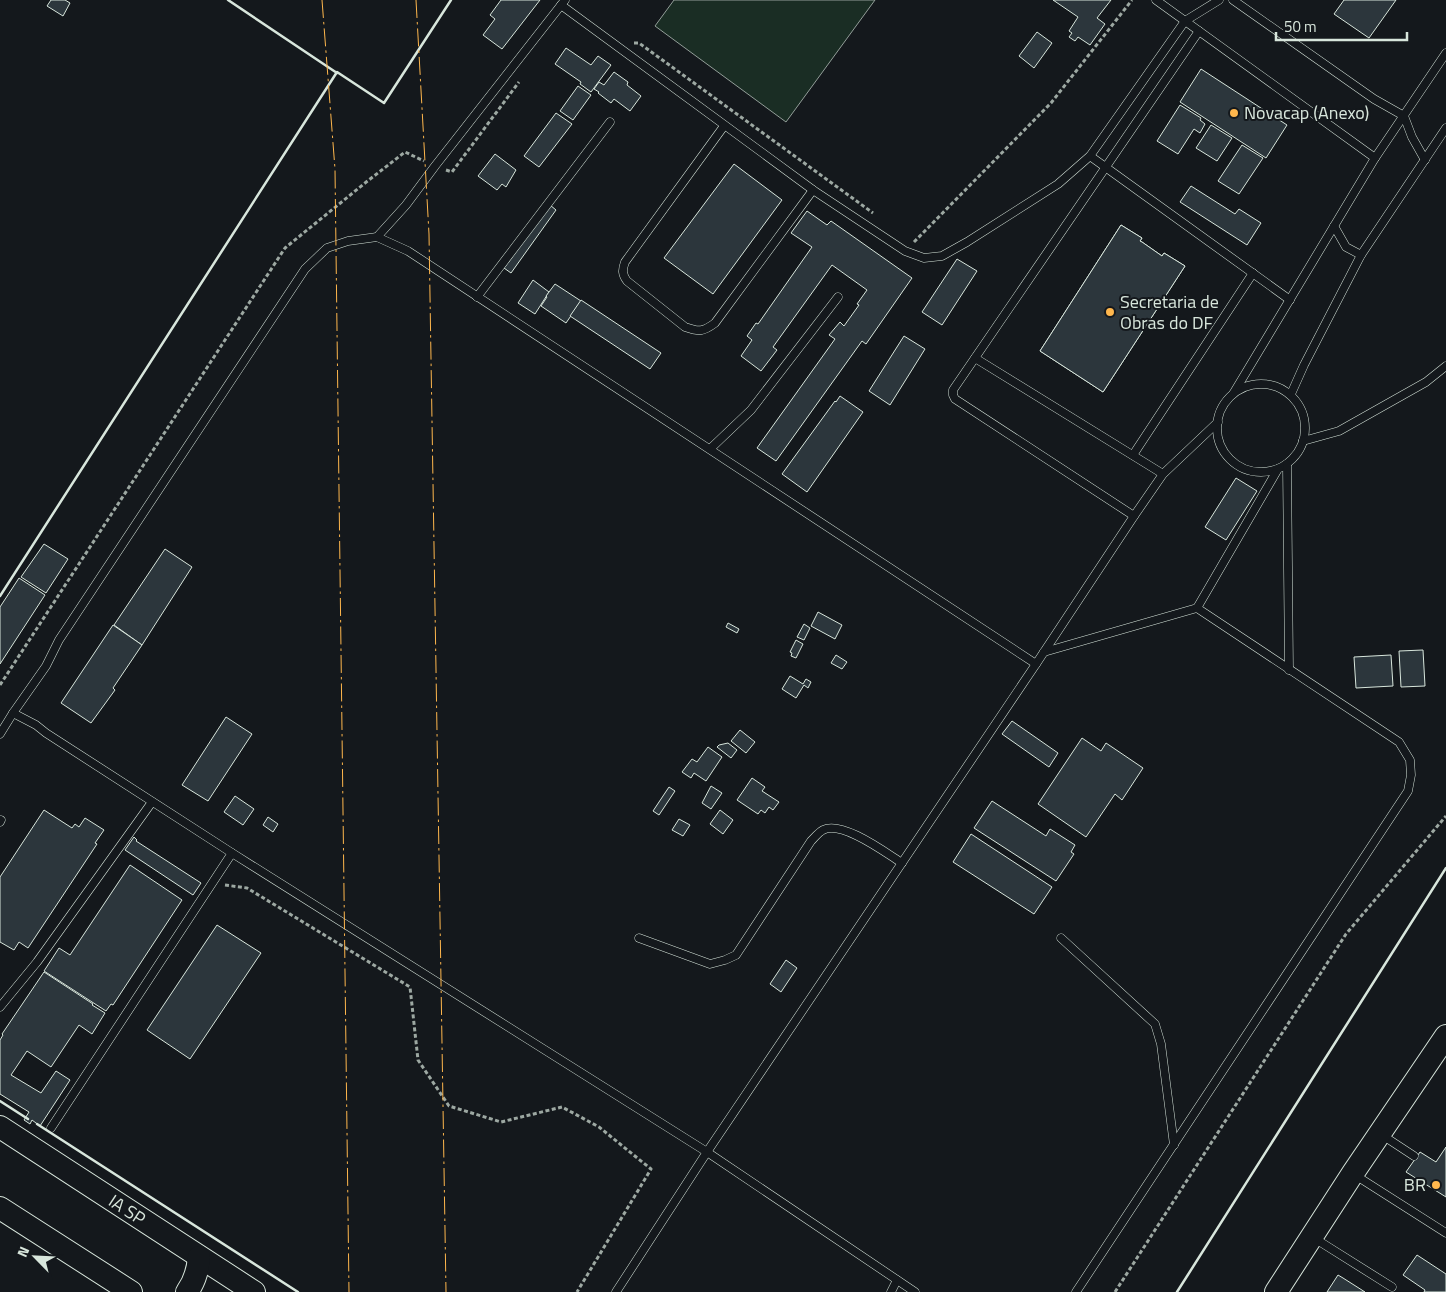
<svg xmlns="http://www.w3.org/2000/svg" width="1446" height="1292" font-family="'Titillium Web',sans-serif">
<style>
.park{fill:#1a2d24;stroke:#939e99}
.building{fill:#2c363c;stroke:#d8e6dc;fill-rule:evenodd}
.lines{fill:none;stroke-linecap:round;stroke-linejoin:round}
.lane-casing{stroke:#d8e6dc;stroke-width:9}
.secondary-casing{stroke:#d8e6dc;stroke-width:24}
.path{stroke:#9da8a2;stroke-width:3;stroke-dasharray:4 2.5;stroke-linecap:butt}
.lane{stroke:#14181c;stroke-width:8}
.secondary{stroke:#14181c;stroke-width:22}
.wall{stroke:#d8e6dc;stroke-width:2.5}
.power{stroke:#ffb74d;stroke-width:1;stroke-dasharray:18 4 2.5 4;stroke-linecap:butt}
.poi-dot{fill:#ffb74d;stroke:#14181c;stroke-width:2}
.labels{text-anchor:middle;stroke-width:4;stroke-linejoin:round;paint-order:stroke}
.poi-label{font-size:18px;fill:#d8e6dc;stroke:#14181c;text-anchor:start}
.street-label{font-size:18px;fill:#d8e6dc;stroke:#14181c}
</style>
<rect width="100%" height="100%" fill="#14181c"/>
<polygon class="park" points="674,0 875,0 786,122 655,26"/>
<g class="building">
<polygon points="51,0 65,0 70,3 63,16 47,6"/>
<polygon points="501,0 540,0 502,49 483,35 495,19 490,15"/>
<polygon points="1053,0 1111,0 1097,18 1105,24 1090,45 1078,37 1075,41 1069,37 1072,33 1069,31 1078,17"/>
<polygon points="1344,0 1396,0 1369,38 1334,14"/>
<polygon points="1037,32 1052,43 1034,68 1019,56"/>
<polygon points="566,48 591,65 598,56 611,65 591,92 580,84 581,82 555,64"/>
<polygon points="1201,69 1287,125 1266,158 1180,102"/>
<polygon points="614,72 628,82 627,85 641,96 630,111 614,99 611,103 598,93 599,92 594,89 599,82 604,85"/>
<polygon points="578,86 591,95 573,120 560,111"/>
<polygon points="1180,105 1201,118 1200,120 1205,124 1200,133 1194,129 1178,154 1157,141"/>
<polygon points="556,113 572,124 539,167 524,156"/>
<polygon points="1211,125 1232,138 1217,161 1196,148"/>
<polygon points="1242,145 1263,158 1239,194 1218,181"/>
<polygon points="495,154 516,170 506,187 502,184 497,190 478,176"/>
<polygon points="734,164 782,200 713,294 664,258"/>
<polygon points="1191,186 1235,214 1239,209 1261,223 1247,245 1180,202"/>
<polygon points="550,205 556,210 511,273 504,268"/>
<polygon points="807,211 827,225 831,221 912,278 866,344 862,341 776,461 757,448 835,339 829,335 840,322 844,326 859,305 857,304 867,290 832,265 773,347 777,350 761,371 741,356 752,340 747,336 756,323 758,324 812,247 791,233"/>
<path d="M1121 225 1142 238 1140 241 1142 242 1162 256 1164 253 1185 266 1103 392 1040 351ZM1122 278 1138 288 1135 293 1119 283ZM1087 328 1102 338 1100 342 1084 332Z"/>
<polygon points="1121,225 1142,238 1140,241 1142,242 1162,256 1164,253 1185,266 1103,392 1040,351"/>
<polygon points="957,259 977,271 942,325 922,312"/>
<polygon points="533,280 549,292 535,314 518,303"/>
<polygon points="555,284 581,301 566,323 541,306 547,297 546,296"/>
<polygon points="581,300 661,353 650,369 570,316"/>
<polygon points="904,336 925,349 890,405 869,391"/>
<polygon points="840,396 863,412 807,492 782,474 835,401 836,402"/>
<polygon points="1236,478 1257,491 1226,540 1205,527"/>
<polygon points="44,544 68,559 46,593 21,577"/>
<polygon points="165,549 192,567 142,645 114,625"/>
<polygon points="19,578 45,595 0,664 0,607"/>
<polygon points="818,612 842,625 835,639 811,626"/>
<polygon points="728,623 739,629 737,633 726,627"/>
<polygon points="804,624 810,628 804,640 797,637"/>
<polygon points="113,625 142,645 113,688 115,690 91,723 61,703"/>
<polygon points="796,640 803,644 796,658 791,656 792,653 790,652"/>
<polygon points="1423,650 1425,686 1401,687 1399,651"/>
<polygon points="836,655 847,662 842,669 831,663"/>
<polygon points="1391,655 1393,686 1356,688 1354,657"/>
<polygon points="790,676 803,684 806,679 811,682 808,688 804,685 796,698 782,689"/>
<polygon points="226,717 252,734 208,801 182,785"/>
<polygon points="1012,721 1058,753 1049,767 1002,734"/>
<polygon points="740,730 755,742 746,753 731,741"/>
<polygon points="1082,738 1101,751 1106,743 1143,768 1122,800 1115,794 1086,837 1038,804"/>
<polygon points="728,743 737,750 731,758 717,747 719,745"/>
<polygon points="708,747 722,757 706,781 694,773 691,778 682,772 692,759 697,762"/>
<polygon points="752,778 765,787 762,791 779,802 773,810 769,807 765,813 761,810 758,814 737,800"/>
<polygon points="711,786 722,793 711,809 702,803"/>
<polygon points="669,787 675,791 659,815 653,811"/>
<polygon points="235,796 254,809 243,825 224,812"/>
<polygon points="992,801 1046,836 1050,829 1075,845 1071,852 1074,854 1056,881 974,828"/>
<polygon points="44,810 72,828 75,824 79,827 85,818 104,830 95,843 97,844 28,948 19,942 14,950 0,942 0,877"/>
<polygon points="720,810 733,820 723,834 710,824"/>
<polygon points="268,817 278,824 273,832 263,825"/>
<polygon points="679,819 690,825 683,836 672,830"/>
<polygon points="971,834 1052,887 1034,914 953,862"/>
<polygon points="134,837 137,840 136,841 201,883 193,895 125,850"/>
<polygon points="130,865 182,900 113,1005 111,1004 106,1011 44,971 59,948 70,955"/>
<polygon points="217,925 261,953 190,1059 147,1030"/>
<polygon points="786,960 797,968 781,992 770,984"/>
<polygon points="44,972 93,1004 92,1005 105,1013 92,1034 79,1025 51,1067 27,1051 11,1075 41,1093 56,1071 70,1080 40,1126 32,1120 30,1124 24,1120 29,1112 0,1094 0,1040 3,1035 2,1034"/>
<polygon points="1446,1147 1446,1197 1406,1172 1420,1152 1436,1162"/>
<polygon points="1417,1255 1446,1274 1446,1292 1424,1292 1425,1290 1403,1275"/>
<polygon points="1338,1275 1343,1278 1365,1292 1327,1292"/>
</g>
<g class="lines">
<g class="lane-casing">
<g id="lane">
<polyline points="1156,0 1375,158"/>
<polyline points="1233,0 1374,99 1404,116 1412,137 1425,160"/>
<polyline points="561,5 813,190 905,251 924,258 942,256 967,242 1058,184 1090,156 1290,300"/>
<path d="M724 126 625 262C622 270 622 274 627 281L685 327C699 332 703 332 715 323L813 190"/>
<polyline points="1090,156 1185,21 1219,0"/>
<polyline points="1334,226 1346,247 1361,255"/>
<polyline points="377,237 406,205 435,166 565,0"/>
<polyline points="477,297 610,122"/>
<polyline points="975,358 1163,474"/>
<circle cx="1261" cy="428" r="44"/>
<polyline points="1233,394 1375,158 1446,53"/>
<polyline points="1291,394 1304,365 1361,255 1446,128"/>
<polyline points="1303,441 1339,431 1426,382 1446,366"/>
<polyline points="710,449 751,410 838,297"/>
<polyline points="1133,455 1253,273"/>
<polyline points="1287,464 1289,670"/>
<polyline points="1134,516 955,399 953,395 953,390 1199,31"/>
<polyline points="1044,652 1197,608 1278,469"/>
<polyline points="0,734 13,713"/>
<polyline points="0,822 1,820"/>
<path d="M639 938 710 964 725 960 736 955 811 841C815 837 819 832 823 830 842 820 886 853 902 863"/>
<polyline points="1061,938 1155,1024 1161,1044 1174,1145"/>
<polyline points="0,1007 37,962 152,802"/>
<polyline points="51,1128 232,853"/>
<polyline points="1382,1135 1414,1156"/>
<polyline points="1355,1175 1446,1233"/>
<polyline points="1314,1238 1392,1287"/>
<polyline points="616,1292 707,1152 1036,664 1134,516 1163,474 1218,422"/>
<polyline points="891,1292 897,1280"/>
<polyline points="915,1292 707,1152 232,853 46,733 36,725 13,713 46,666 59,640 305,269 327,248 348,241 377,237 408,251 1036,664"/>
<polyline points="1076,1292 1408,791 1411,775 1410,760 1399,742 1197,608"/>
</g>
</g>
<g class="secondary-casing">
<g id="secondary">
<polyline points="0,1127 254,1292"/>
<polyline points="0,1208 131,1292"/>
<path d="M187 1292C195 1281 198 1270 199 1257"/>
<polyline points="1276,1292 1353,1173 1446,1036"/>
</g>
</g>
<g class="path">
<polyline points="634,43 639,43 873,213"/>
<polyline points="446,170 452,172 519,82"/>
<polyline points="914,242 1051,103 1132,0"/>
<polyline points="0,685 285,248 365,183 405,152 424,161"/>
<polyline points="225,885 247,888 410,987 418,1060 449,1106 501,1122 562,1107 599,1127 651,1169 577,1292"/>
<polyline points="1115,1292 1346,934 1446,816"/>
</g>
<use href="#lane" class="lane"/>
<use href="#secondary" class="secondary"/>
<g class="wall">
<polyline points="228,0 337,73"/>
<polyline points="0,596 337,72 384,103 451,0"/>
<polyline points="0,1101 28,1119"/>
<polyline points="37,1124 298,1292"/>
<polyline points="1177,1292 1446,868"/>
</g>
<g class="power">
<polyline points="322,0 335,169 349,1292"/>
<polyline points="416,0 429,234 446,1292"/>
</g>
</g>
<g class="poi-dot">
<circle cx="1234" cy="113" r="5"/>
<circle cx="1110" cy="312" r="5"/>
<circle cx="1436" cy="1185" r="5"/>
</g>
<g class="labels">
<g class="poi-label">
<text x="1244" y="119">Novacap (Anexo)</text>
<text x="1120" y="308">Secretaria de<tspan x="1120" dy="21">Obras do DF</tspan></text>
<text x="1426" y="1191" text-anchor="end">BR</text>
</g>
<g class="street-label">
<text transform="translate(127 1210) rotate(33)" y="6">IA SP</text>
</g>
</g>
<g transform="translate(35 1257) rotate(294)" stroke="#14181c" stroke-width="4" paint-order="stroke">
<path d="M0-4L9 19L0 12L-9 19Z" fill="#d8e6dc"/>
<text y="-8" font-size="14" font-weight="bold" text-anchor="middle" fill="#d8e6dc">N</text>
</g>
<path d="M1276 32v8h131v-8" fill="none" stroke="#d8e6dc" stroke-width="2.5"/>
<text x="1284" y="32" font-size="15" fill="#d8e6dc" stroke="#14181c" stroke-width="4" paint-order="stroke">50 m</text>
</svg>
